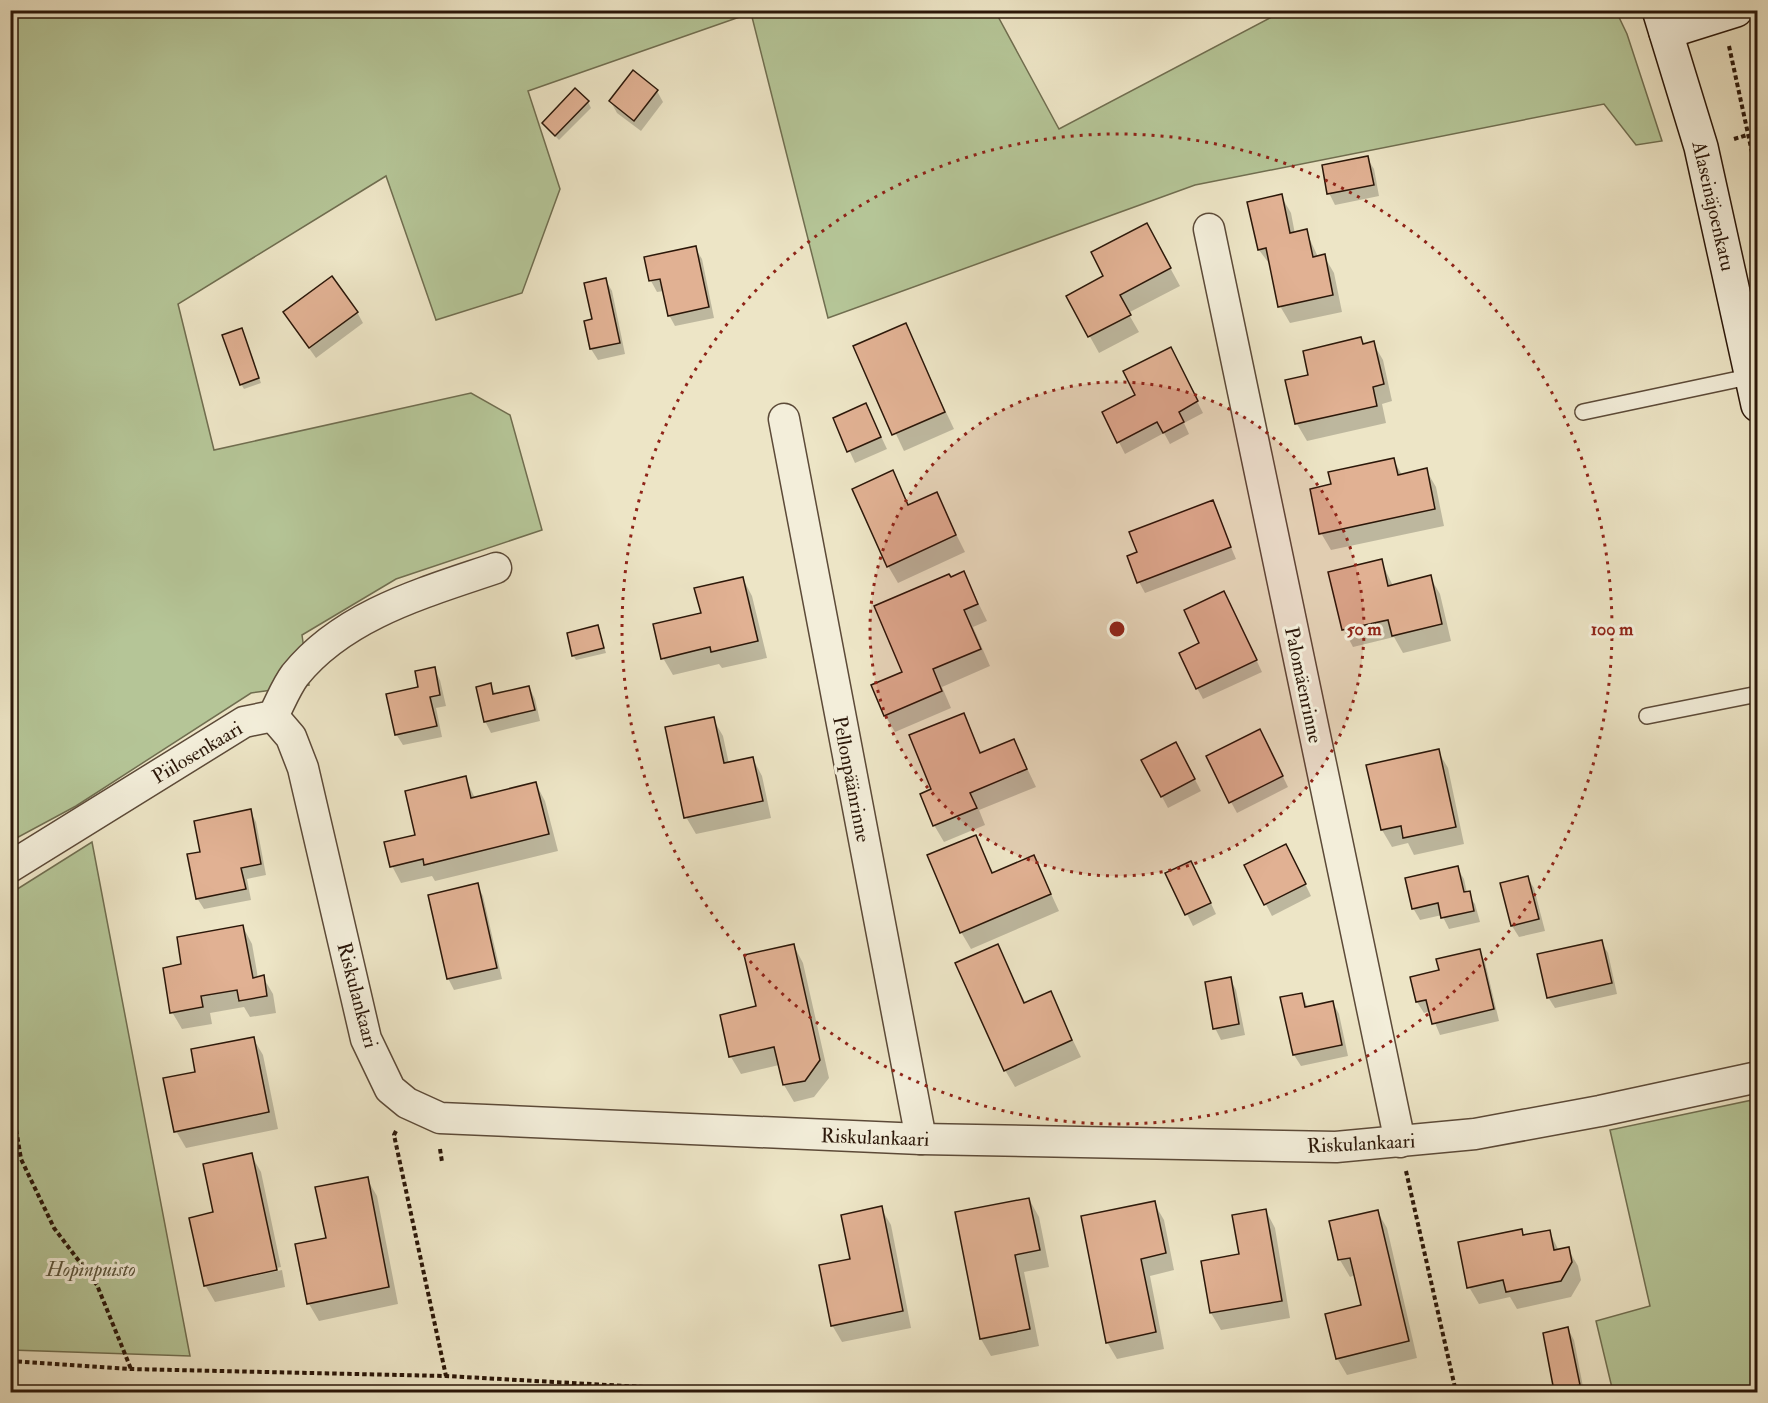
<svg xmlns="http://www.w3.org/2000/svg" width="1768" height="1403" font-family="'IM FELL Double Pica',serif">
<style>
.green{fill:#b5c597;stroke:#706e50;stroke-width:1.5}
.shadow{fill:#0003}
.building{fill:#e1b193;stroke:#2b1709;stroke-width:1.5}
.lines{fill:none;stroke-linecap:round;stroke-linejoin:round}
.lane-casing{stroke:#5c4a38;stroke-width:18}
.street-casing{stroke:#5c4a38;stroke-width:33}
.secondary-casing{stroke:#2b1709;stroke-width:36}
.path{stroke:#2b1709;stroke-width:4;stroke-dasharray:4.5 3;stroke-linecap:butt}
.lane{stroke:#f3eeda;stroke-width:15}
.street{stroke:#f3eeda;stroke-width:30}
.secondary{stroke:#f3eeda;stroke-width:33}
.ring{fill:none;stroke:#8f2418;stroke-width:3;stroke-dasharray:3 6}
.labels{text-anchor:middle;stroke-width:6;stroke-linejoin:round;paint-order:stroke}
.street-label{font-size:20px;fill:#2b1709;stroke:#f3eeda}
.park-label{font-size:20px;font-style:italic;fill:#5b543b;stroke:#f3eeda}
.centre{fill:#8f2418;stroke:#f3eeda;stroke-width:3}
.ring-label{font-size:18px;text-anchor:middle;font-weight:bold;fill:#8f2418;stroke:#f3eeda;stroke-width:6;stroke-linejoin:round;paint-order:stroke}
</style>
<rect width="100%" height="100%" fill="#ede5c6"/>
<filter id="stains"><feTurbulence type="fractalNoise" baseFrequency=".00333" numOctaves="4"/><feColorMatrix values="0 0 0 0 .2 0 0 0 0 .09 0 0 0 0 .02 0 0 0 .5 -.17"/></filter>
<radialGradient id="worn" r=".72"><stop offset=".6" stop-color="#630" stop-opacity="0"/><stop offset="1" stop-color="#630" stop-opacity=".3"/></radialGradient>
<g class="green">
<polygon points="11,11 995,11 1059,129 1283,11 1616,11 1627,34 1662,141 1636,145 1604,104 1195,185 828,318 751,13 528,91 560,189 522,293 436,320 386,176 178,304 214,450 471,393 510,415 542,530 396,579 302,635 309,685 251,693 76,806 11,841"/>
<polygon points="92,842 190,1356 11,1350 11,893"/>
<polygon points="1757,1099 1757,1392 1613,1392 1596,1321 1650,1306 1610,1130"/>
</g>
<g class="shadow">
<polygon points="657,91 663,102 641,131 617,113 611,102"/>
<polygon points="588,102 591,108 559,140 543,123"/>
<polygon points="1367,158 1374,169 1379,196 1335,205 1329,193"/>
<polygon points="1281,196 1291,213 1295,234 1306,231 1318,257 1324,256 1334,273 1342,312 1290,323 1280,306 1271,266 1259,250"/>
<polygon points="1156,242 1180,286 1128,313 1139,332 1099,353 1068,297 1106,276"/>
<polygon points="695,248 702,259 714,318 675,326 669,315 664,291 657,292 651,281 646,258"/>
<polygon points="605,279 612,291 625,354 598,360 591,349 585,322 594,320"/>
<polygon points="357,312 363,323 316,358 291,323"/>
<polygon points="905,325 954,429 904,451 855,347"/>
<polygon points="244,335 261,383 244,389 241,384"/>
<polygon points="1361,339 1365,345 1373,343 1383,360 1392,401 1382,404 1386,423 1307,441 1297,424 1287,381 1310,376"/>
<polygon points="1176,360 1203,413 1184,423 1189,434 1170,444 1164,433 1125,454 1104,413 1137,396"/>
<polygon points="866,405 887,449 855,463 835,419"/>
<polygon points="1393,459 1402,475 1426,470 1436,487 1444,526 1331,550 1321,533 1333,486"/>
<polygon points="892,472 909,506 936,494 965,552 898,583 888,566"/>
<polygon points="1212,502 1236,559 1145,593 1139,582 1139,553"/>
<polygon points="1381,561 1393,586 1430,577 1440,594 1451,641 1403,653 1394,637 1353,647 1344,630 1330,573"/>
<polygon points="964,573 987,621 973,627 990,666 942,687 951,708 895,732 885,715 950,579"/>
<polygon points="743,579 752,596 767,658 722,668 719,664 673,675 663,658 702,614"/>
<polygon points="1230,604 1262,672 1203,699 1197,688"/>
<polygon points="598,627 606,653 576,660 573,655"/>
<polygon points="434,668 440,680 446,706 436,708 442,737 403,745 396,734"/>
<polygon points="490,685 496,695 529,687 535,699 540,721 491,733 485,721"/>
<polygon points="963,715 982,754 1014,741 1036,787 979,810 985,825 944,842 934,825 933,789"/>
<polygon points="713,719 723,736 729,764 753,759 762,776 771,818 696,834 686,817"/>
<polygon points="1266,742 1288,787 1237,813 1231,802"/>
<polygon points="1438,751 1448,768 1464,844 1414,855 1408,843 1392,847 1382,830"/>
<polygon points="1182,755 1201,791 1168,808 1143,761"/>
<polygon points="465,778 475,798 536,784 545,801 558,851 435,881 432,876 401,883 392,866"/>
<polygon points="250,811 256,822 266,875 247,879 251,900 204,909 197,898 201,853"/>
<polygon points="975,837 994,874 1034,857 1059,911 971,949 961,932"/>
<polygon points="1292,857 1311,896 1272,916 1246,866"/>
<polygon points="1457,868 1464,879 1467,893 1475,904 1480,922 1449,929 1442,915 1420,920 1413,908"/>
<polygon points="1167,874 1197,874 1216,914 1193,926"/>
<polygon points="1527,877 1534,888 1545,931 1519,937 1512,926"/>
<polygon points="477,885 483,896 502,979 454,990 448,978"/>
<polygon points="243,927 252,944 258,978 263,977 273,994 276,1013 250,1017 244,1007 210,1013 212,1024 182,1029 172,1012"/>
<polygon points="1601,942 1608,953 1617,994 1555,1008 1548,997"/>
<polygon points="794,946 803,963 829,1078 814,1097 794,1102 784,1085 779,1065 741,1074 731,1057"/>
<polygon points="997,946 1026,1004 1050,993 1081,1057 1015,1087 1005,1070"/>
<polygon points="1479,951 1485,962 1499,1021 1440,1035 1430,1011 1424,1013 1417,1002 1441,971"/>
<polygon points="1230,978 1236,990 1245,1035 1221,1040 1215,1028"/>
<polygon points="1302,994 1308,1008 1333,1003 1339,1014 1348,1056 1301,1066 1294,1055"/>
<polygon points="253,1038 263,1055 278,1129 186,1148 176,1131 197,1073"/>
<polygon points="251,1155 261,1172 281,1267 208,1283 208,1286 282,1270 285,1287 215,1302 205,1285 215,1214"/>
<polygon points="367,1179 377,1196 398,1304 319,1321 309,1304 297,1245 328,1239"/>
<polygon points="1029,1199 1039,1217 1049,1267 1024,1272 1039,1346 991,1356 981,1339"/>
<polygon points="1154,1203 1164,1220 1174,1270 1150,1276 1164,1349 1117,1359 1107,1342"/>
<polygon points="881,1208 891,1225 911,1328 842,1342 832,1325 852,1260"/>
<polygon points="1266,1211 1275,1228 1290,1318 1221,1330 1211,1313 1202,1262 1241,1256"/>
<polygon points="1377,1211 1387,1228 1417,1358 1347,1375 1337,1358 1363,1307 1355,1275 1350,1277 1340,1260"/>
<polygon points="1521,1230 1525,1237 1549,1231 1559,1251 1568,1249 1578,1266 1581,1280 1571,1297 1517,1309 1510,1297 1479,1304 1469,1287"/>
<polygon points="1568,1329 1574,1340 1584,1392 1557,1392 1555,1390"/>
</g>
<g class="building">
<polygon points="633,70 658,90 634,121 609,101"/>
<polygon points="575,88 589,101 555,136 542,123"/>
<polygon points="1368,156 1374,185 1327,194 1322,165"/>
<polygon points="1282,194 1290,233 1307,229 1313,257 1325,254 1333,295 1278,307 1266,248 1258,250 1247,202"/>
<polygon points="1147,223 1171,268 1120,295 1131,315 1088,337 1066,296 1103,276 1091,252"/>
<polygon points="696,246 709,307 668,316 660,279 649,281 644,257"/>
<polygon points="332,276 358,312 309,348 283,312"/>
<polygon points="606,278 620,343 590,349 584,321 592,319 584,283"/>
<polygon points="906,323 945,412 892,435 853,346"/>
<polygon points="242,328 259,378 240,385 222,335"/>
<polygon points="1361,337 1363,344 1374,341 1384,384 1373,387 1377,406 1295,424 1285,380 1308,375 1303,351"/>
<polygon points="1171,347 1198,401 1179,412 1184,422 1163,433 1157,422 1117,443 1102,412 1135,395 1123,371"/>
<polygon points="866,403 881,437 847,452 833,418"/>
<polygon points="1394,458 1398,475 1427,468 1435,509 1319,534 1310,489 1331,484 1328,472"/>
<polygon points="893,470 908,505 937,492 956,535 887,567 852,489"/>
<polygon points="1213,500 1231,547 1137,583 1127,556 1137,552 1129,532"/>
<polygon points="1382,559 1388,586 1431,575 1442,624 1392,636 1388,620 1342,630 1328,572"/>
<polygon points="964,571 978,604 964,610 981,649 933,669 942,691 884,716 871,685 902,672 874,606 949,574 951,577"/>
<polygon points="743,577 758,641 711,652 710,647 661,659 653,624 701,613 694,588"/>
<polygon points="1224,591 1257,660 1196,689 1179,653 1199,643 1184,610"/>
<polygon points="598,625 604,648 572,656 567,633"/>
<polygon points="435,667 440,695 430,697 437,726 395,735 386,694 418,687 415,671"/>
<polygon points="491,683 493,694 529,686 535,710 484,722 476,687"/>
<polygon points="964,713 980,753 1014,739 1027,769 970,793 977,808 933,826 920,794 931,789 909,735"/>
<polygon points="714,717 724,763 753,757 763,801 684,818 665,727"/>
<polygon points="1260,729 1283,776 1229,803 1206,756"/>
<polygon points="1176,742 1195,779 1161,797 1141,760"/>
<polygon points="1439,749 1456,827 1403,838 1401,826 1381,830 1366,765"/>
<polygon points="466,776 471,798 536,782 549,834 424,865 423,859 390,867 384,842 415,835 405,791"/>
<polygon points="251,809 261,864 241,868 246,889 196,899 187,854 200,852 194,821"/>
<polygon points="976,835 992,873 1034,855 1051,894 960,933 927,855"/>
<polygon points="1286,844 1306,884 1264,905 1244,865"/>
<polygon points="1191,861 1211,903 1185,915 1165,873"/>
<polygon points="1458,866 1464,892 1470,891 1474,911 1441,918 1438,903 1412,909 1405,878"/>
<polygon points="1528,876 1539,919 1511,926 1500,883"/>
<polygon points="478,883 497,968 447,979 428,895"/>
<polygon points="243,925 253,978 264,975 267,996 239,1001 237,990 201,996 203,1007 170,1013 163,968 181,964 177,937"/>
<polygon points="1602,940 1612,983 1547,998 1537,954"/>
<polygon points="794,944 820,1060 805,1081 783,1085 774,1047 729,1057 720,1015 756,1006 744,955"/>
<polygon points="998,944 1024,1003 1051,991 1072,1040 1004,1071 955,963"/>
<polygon points="1480,949 1494,1009 1432,1024 1426,1000 1416,1002 1410,977 1439,970 1436,959"/>
<polygon points="1231,977 1239,1024 1213,1029 1205,982"/>
<polygon points="1302,993 1305,1007 1333,1001 1342,1045 1293,1055 1280,997"/>
<polygon points="254,1037 269,1112 174,1132 163,1078 195,1072 191,1049"/>
<polygon points="252,1153 277,1270 204,1286 189,1218 213,1212 203,1164"/>
<polygon points="368,1177 389,1287 307,1304 295,1244 326,1238 315,1187"/>
<polygon points="1029,1198 1040,1250 1015,1255 1030,1329 980,1339 955,1212"/>
<polygon points="1155,1201 1166,1253 1141,1259 1156,1332 1106,1343 1081,1216"/>
<polygon points="882,1206 903,1311 831,1326 819,1265 850,1259 841,1215"/>
<polygon points="1266,1209 1282,1301 1210,1313 1201,1261 1239,1254 1232,1215"/>
<polygon points="1378,1210 1409,1341 1336,1359 1325,1314 1361,1305 1350,1258 1338,1260 1329,1221"/>
<polygon points="1522,1229 1523,1235 1550,1230 1554,1250 1569,1247 1572,1262 1561,1281 1506,1292 1503,1280 1467,1288 1458,1242"/>
<polygon points="1568,1327 1580,1385 1554,1391 1543,1333"/>
</g>
<g class="lines">
<g class="lane-casing">
<g id="lane">
<polyline points="1583,412 1753,376"/>
<polyline points="1647,716 1758,694"/>
</g>
</g>
<g class="street-casing">
<g id="street">
<polyline points="1209,229 1400,1142"/>
<polyline points="784,419 921,1139"/>
<polyline points="273,716 291,737 303,768 366,1039 390,1089 407,1103 440,1118 921,1139 1336,1147 1475,1134 1600,1111 1758,1077"/>
<path d="M10 867 244 722 273 716C280 703 286 687 295 675 344 614 426 592 496 568"/>
</g>
</g>
<g class="secondary-casing">
<g id="secondary">
<polyline points="1659,10 1701,147 1758,405"/>
<polyline points="1666,32 1736,10"/>
</g>
</g>
<g class="path">
<polyline points="1729,46 1758,180"/>
<polyline points="1734,139 1747,135"/>
<polyline points="10,1093 21,1159 54,1228 97,1285 131,1369"/>
<polyline points="396,1131 394,1135 446,1376"/>
<polyline points="440,1149 442,1162"/>
<polyline points="1406,1171 1456,1392"/>
<polyline points="10,1361 131,1369 446,1376 735,1392"/>
</g>
<use href="#lane" class="lane"/>
<use href="#street" class="street"/>
<use href="#secondary" class="secondary"/>
</g>
<circle cx="1117" cy="629" r="247" fill="#8f2418" fill-opacity=".12"/>
<g class="ring">
<circle cx="1117" cy="629" r="247"/>
<circle cx="1117" cy="629" r="495"/>
</g>
<g class="labels">
<g class="street-label">
<text transform="translate(1714 206) rotate(77)" y="7">Alaseinäjoenkatu</text>
<text transform="translate(1304 685) rotate(78)" y="7">Palomäenrinne</text>
<text transform="translate(197 752) rotate(-31)" y="7">Piilosenkaari</text>
<text transform="translate(852 779) rotate(79)" y="7">Pellonpäänrinne</text>
<text transform="translate(358 995) rotate(75)" y="7">Riskulankaari</text>
<text transform="translate(875 1137) rotate(2)" y="7">Riskulankaari</text>
<text transform="translate(1361 1143) rotate(-3)" y="7">Riskulankaari</text>
</g>
<g class="park-label">
<text x="91" y="1276">Hopinpuisto</text>
</g>
</g>
<circle cx="1117" cy="629" r="9" class="centre"/>
<g class="ring-label">
<text x="1364" y="635">50 m</text>
<text x="1612" y="635">100 m</text>
</g>
<rect width="1768" height="1403" fill="none" stroke="#ede5c6" stroke-width="36"/>
<rect x="12" y="12" width="1744" height="1379" fill="none" stroke="#2b1709" stroke-width="3"/>
<rect x="18" y="18" width="1732" height="1367" fill="none" stroke="#2b1709" stroke-width="1.5"/>
<rect width="100%" height="100%" filter="url(#stains)"/>
<rect width="100%" height="100%" fill="url(#worn)"/>
</svg>
